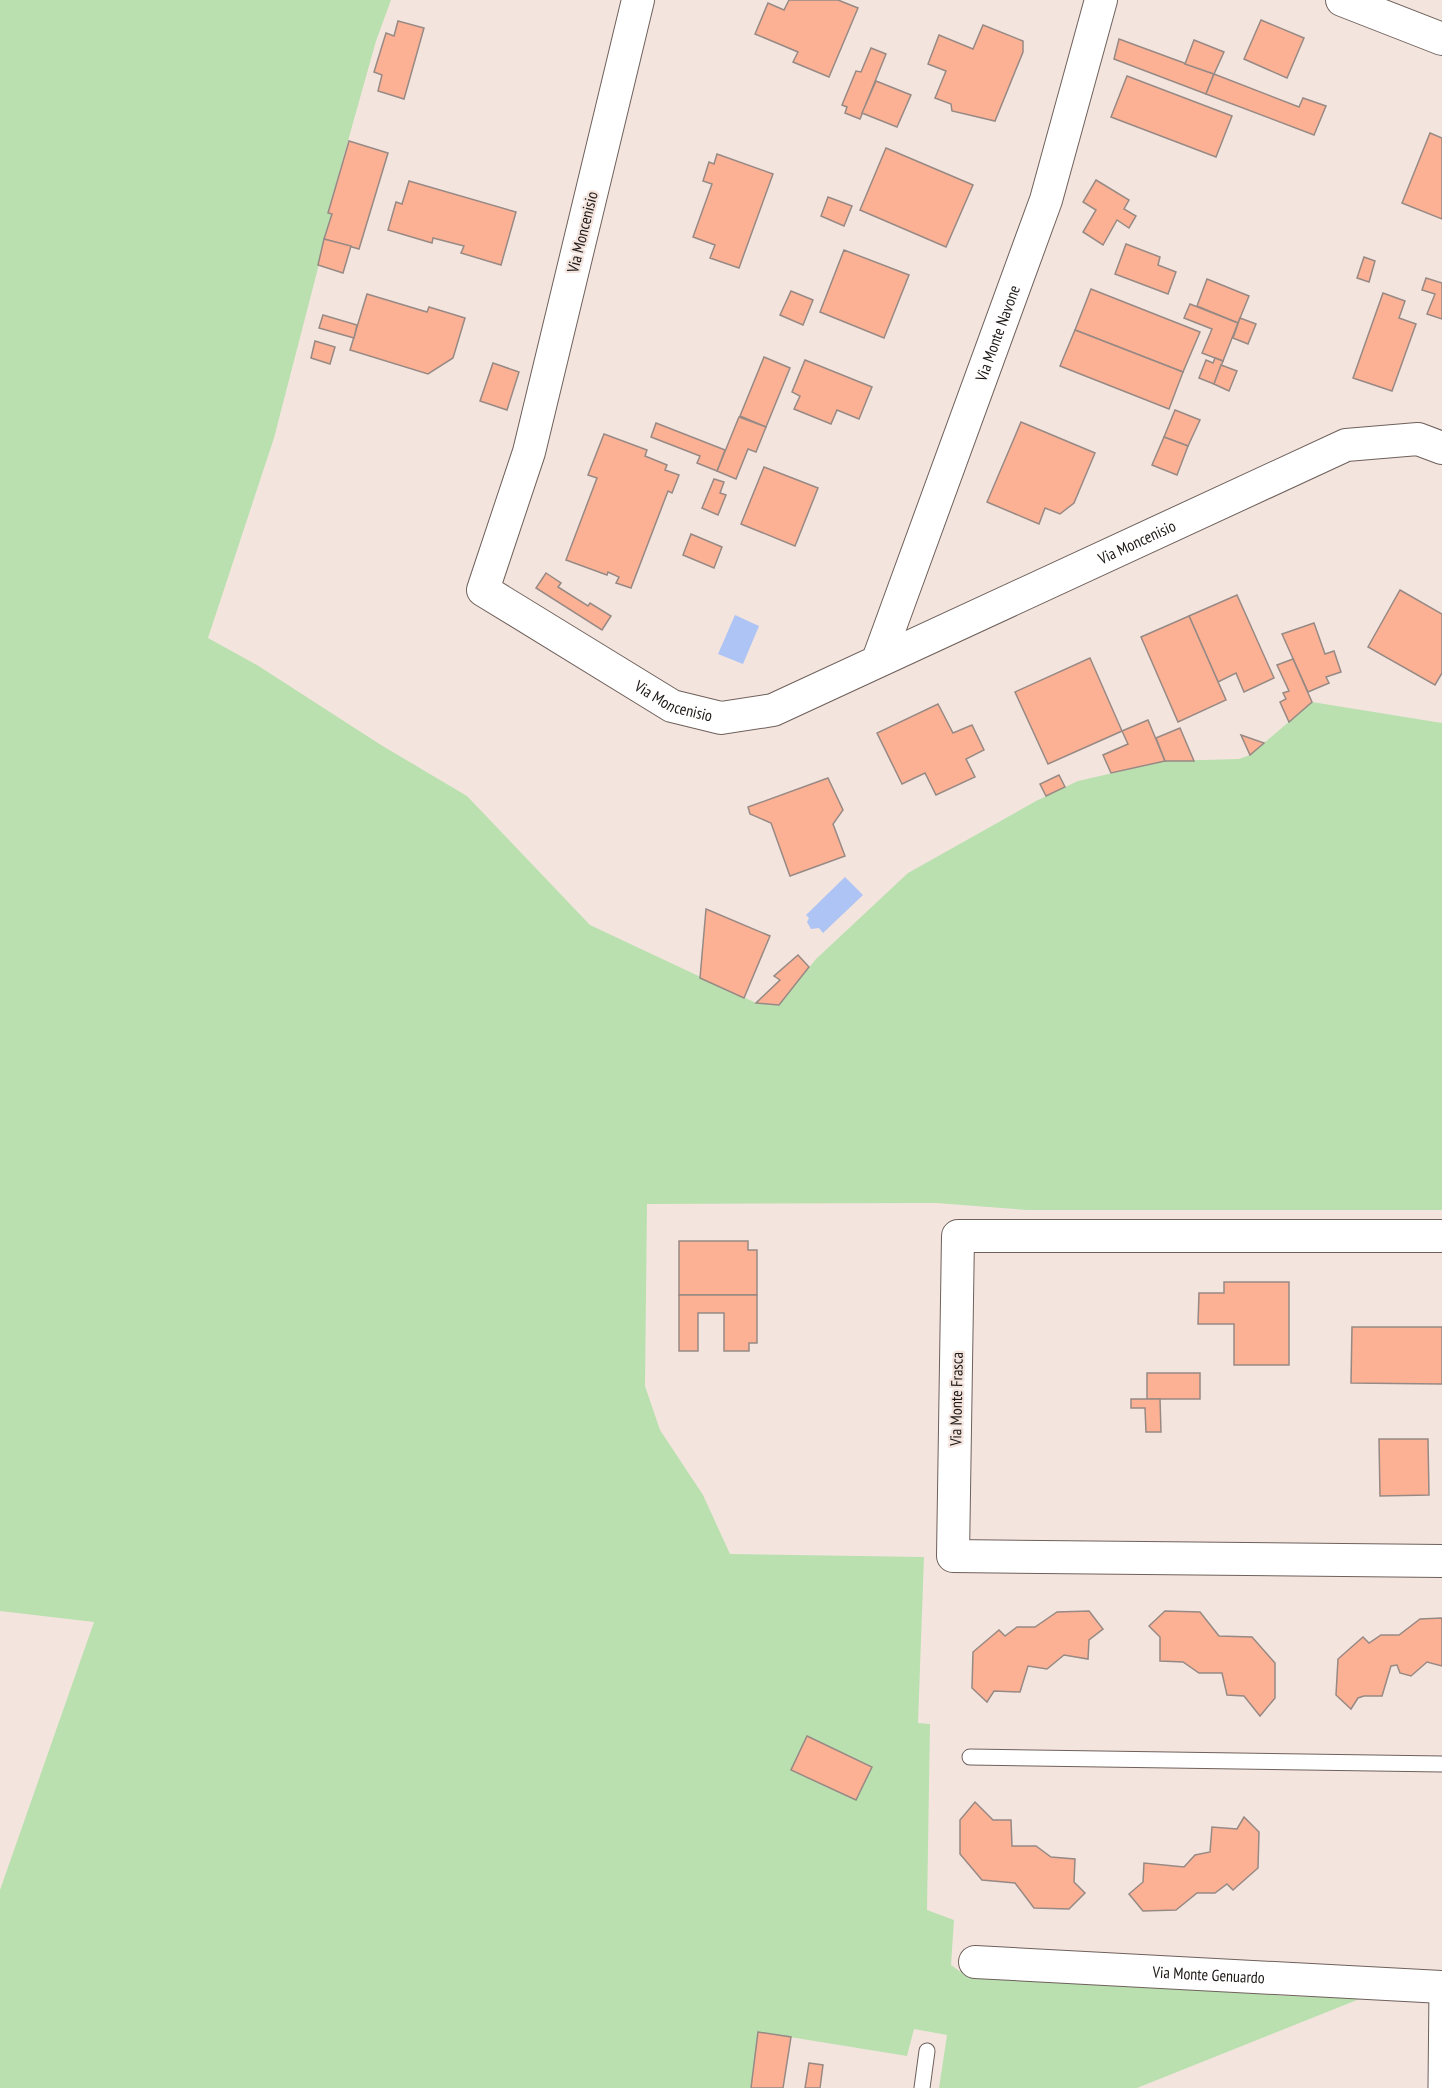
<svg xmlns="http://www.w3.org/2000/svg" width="1442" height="2088" font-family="'PT Sans Narrow',sans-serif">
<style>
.green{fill:#bae0b0}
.water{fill:#adc4f4}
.building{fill:#fcb195;stroke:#978984;stroke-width:1.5}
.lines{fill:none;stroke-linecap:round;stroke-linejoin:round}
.lane-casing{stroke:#6e605b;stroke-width:17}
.street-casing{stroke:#6e605b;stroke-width:34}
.lane{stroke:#fff;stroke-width:15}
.street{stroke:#fff;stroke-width:32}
.labels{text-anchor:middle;stroke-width:4.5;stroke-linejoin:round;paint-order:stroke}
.street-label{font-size:16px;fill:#1c1715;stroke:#f4e4de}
</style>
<rect width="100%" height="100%" fill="#f4e4de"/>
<polygon class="green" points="0,0 391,0 376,41 328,212 332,214 274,438 208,638 257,665 381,745 467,796 590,925 756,1003 779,1005 816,959 908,873 1036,801 1078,781 1165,761 1239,759 1250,755 1312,702 1442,723 1442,1210 1027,1210 936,1203 647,1204 645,1386 660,1430 703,1495 730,1554 924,1557 918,1723 930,1724 927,1910 954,1920 951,1965 965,1975 1291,1996 1362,1998 1137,2088 939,2088 947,2035 914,2029 907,2056 759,2032 751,2088 0,2088 0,1890 94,1622 0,1611"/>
<g class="water">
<polygon points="735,615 759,626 743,664 718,654"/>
<polygon points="845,877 863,895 823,933 819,928 811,929 807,922 809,918 806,915"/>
</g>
<g class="building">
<polygon points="789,0 838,0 858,8 829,77 793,62 798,52 755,34 768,3 784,10"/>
<polygon points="1261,20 1304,38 1287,78 1244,59"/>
<polygon points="398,21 424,28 404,99 378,91 382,75 374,72 386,33 394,36"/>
<polygon points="983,25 1023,41 1023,52 995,121 952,111 951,104 935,98 946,71 928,64 939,35 973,49"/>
<polygon points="1119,39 1214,74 1206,94 1114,59"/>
<polygon points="1194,40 1224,52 1214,74 1185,64"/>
<polygon points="871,48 886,54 860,119 845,113 847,107 842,105 856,71 861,72"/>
<polygon points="1214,74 1299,107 1303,98 1326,106 1314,135 1206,94"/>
<polygon points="1127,76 1232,116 1216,157 1111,117"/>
<polygon points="876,81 911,95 897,127 862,113"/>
<polygon points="1430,133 1442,138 1442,219 1402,203"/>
<polygon points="349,141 388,153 359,249 324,239 332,214 328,213"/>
<polygon points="886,148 973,185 946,247 860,210"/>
<polygon points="717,154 773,174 739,268 710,258 715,245 693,237 712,184 703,181 709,162 714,164"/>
<polygon points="1096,180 1129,200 1124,209 1136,216 1129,228 1117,220 1103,245 1083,232 1096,210 1083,202"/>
<polygon points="409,181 516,212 501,265 461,253 464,246 433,238 432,243 388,230 396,202 402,204"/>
<polygon points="828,197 852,206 844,226 821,216"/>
<polygon points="324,239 351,246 343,273 318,265"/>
<polygon points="1126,244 1160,257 1158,265 1176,272 1168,294 1115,274"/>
<polygon points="844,250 909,275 884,338 820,312"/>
<polygon points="1364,257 1375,261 1369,282 1357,278"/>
<polygon points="1426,278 1442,283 1442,319 1427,314 1435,294 1422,290"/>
<polygon points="1207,279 1249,296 1238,323 1197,306"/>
<polygon points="1091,289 1200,332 1183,372 1075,330"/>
<polygon points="791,291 813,300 803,325 780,315"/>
<polygon points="1383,293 1405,301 1399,318 1416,324 1392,391 1353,378"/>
<polygon points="367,294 427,312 429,307 465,318 453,358 428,374 350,350"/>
<polygon points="1190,304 1238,323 1223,361 1202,353 1212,329 1184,318"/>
<polygon points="323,315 357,325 354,338 319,328"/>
<polygon points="1240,318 1256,324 1248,344 1233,338"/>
<polygon points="1075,330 1183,372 1169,409 1060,366"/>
<polygon points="315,341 335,347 330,364 311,358"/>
<polygon points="764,357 790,368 766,427 740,416"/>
<polygon points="1215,358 1223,361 1214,384 1199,378 1206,360 1213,363"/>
<polygon points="805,360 872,387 859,419 837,410 831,424 794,409 800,396 792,392"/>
<polygon points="493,363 519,372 507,410 480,401"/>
<polygon points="1221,365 1237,371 1229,391 1214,384"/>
<polygon points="1175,410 1200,420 1188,446 1164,437"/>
<polygon points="739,417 766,427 756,452 748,449 736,479 717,471"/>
<polygon points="1021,422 1095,453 1074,503 1060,514 1045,508 1039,524 987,502"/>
<polygon points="656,423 725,450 717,471 697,463 700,456 651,437"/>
<polygon points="604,434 647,450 645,456 667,465 665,470 679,475 672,493 668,491 631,588 616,583 619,577 608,572 607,575 566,560 597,478 588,475"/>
<polygon points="1164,437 1188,446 1177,475 1152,465"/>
<polygon points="764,467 818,488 795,546 741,524"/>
<polygon points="714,479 724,482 720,493 726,495 718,515 702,508"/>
<polygon points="691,534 722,547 714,568 683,555"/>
<polygon points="546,573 561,583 558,587 588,606 590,603 611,616 602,630 536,588"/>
<polygon points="1400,590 1442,614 1442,673 1435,685 1368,647"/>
<polygon points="1237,595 1274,678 1244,692 1236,673 1218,682 1189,616"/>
<polygon points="1189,616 1226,700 1178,722 1141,637"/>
<polygon points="1314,623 1325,654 1334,651 1341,672 1326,677 1329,683 1308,692 1282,634"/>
<polygon points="1090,658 1122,731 1048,764 1015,692"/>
<polygon points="1293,659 1312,702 1289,722 1280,702 1286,699 1283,693 1289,691 1277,665"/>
<polygon points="938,704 953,733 972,725 984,750 966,759 975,777 936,795 925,773 902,784 877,733"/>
<polygon points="1148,720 1165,761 1111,773 1103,755 1128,744 1122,731"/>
<polygon points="1180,728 1194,761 1165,761 1156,738"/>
<polygon points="1241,735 1264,743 1250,755"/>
<polygon points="1059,775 1065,787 1046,796 1040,784"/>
<polygon points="828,778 843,810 833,824 845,856 790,876 771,823 750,814 748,807"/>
<polygon points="706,909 770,936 744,998 700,978"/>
<polygon points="798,955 809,967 779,1005 756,1003 780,980 774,976"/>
<polygon points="679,1241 748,1241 748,1250 757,1250 757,1295 679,1295"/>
<polygon points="1224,1282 1289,1282 1289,1365 1234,1365 1234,1324 1198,1324 1199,1293 1224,1293"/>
<polygon points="679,1295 757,1295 757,1343 749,1343 749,1351 724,1351 724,1313 698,1313 698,1351 679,1351"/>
<polygon points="1352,1327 1442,1327 1442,1384 1351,1383"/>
<rect x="1147" y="1373" width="53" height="26"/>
<polygon points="1131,1399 1160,1399 1161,1432 1146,1432 1145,1408 1131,1408"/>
<polygon points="1379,1439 1428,1439 1429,1495 1380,1496"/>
<polygon points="1089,1611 1103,1629 1089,1640 1088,1659 1064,1655 1047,1669 1028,1666 1020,1692 994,1691 987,1702 972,1688 973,1652 999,1630 1005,1636 1017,1627 1035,1627 1057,1612"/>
<polygon points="1165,1611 1200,1612 1219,1636 1252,1637 1275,1663 1275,1698 1260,1716 1244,1696 1227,1695 1222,1673 1199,1673 1183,1662 1160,1661 1160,1637 1149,1626"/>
<polygon points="1442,1618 1442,1666 1427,1662 1411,1676 1400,1673 1397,1665 1391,1666 1382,1696 1364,1696 1358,1698 1351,1709 1336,1695 1338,1659 1363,1637 1369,1643 1381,1635 1399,1635 1420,1619"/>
<polygon points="807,1736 872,1767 856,1800 791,1770"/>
<polygon points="975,1802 993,1820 1011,1820 1012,1846 1036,1846 1051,1857 1075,1859 1074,1882 1085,1893 1069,1909 1034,1908 1015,1883 982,1880 960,1854 960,1820"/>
<polygon points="1244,1817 1259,1832 1258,1868 1233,1890 1227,1884 1215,1893 1197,1893 1176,1910 1143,1911 1129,1894 1143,1882 1144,1863 1184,1867 1195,1855 1210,1852 1212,1827 1237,1829"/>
<polygon points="758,2032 791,2037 783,2088 751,2088"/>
<polygon points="809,2063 823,2065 820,2088 805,2088"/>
</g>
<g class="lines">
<g class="lane-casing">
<g id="lane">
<polyline points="970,1757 1442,1764"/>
<polyline points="922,2088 927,2051"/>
<polyline points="1436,2088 1437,1987"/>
</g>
</g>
<g class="street-casing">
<g id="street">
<path id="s1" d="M638 0 529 452 483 590 672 706 721 718 773 710 1346 445 1418 439 1442 448"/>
<polyline points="1342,0 1442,39"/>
<path id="s2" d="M878 660 1046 200 1101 0"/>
<polyline points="1442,1236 958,1236 953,1556 1442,1561"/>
<path id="s3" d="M975 1962 1442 1987"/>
</g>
</g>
<use href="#lane" class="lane"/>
<use href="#street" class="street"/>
</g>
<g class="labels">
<g class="street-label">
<text transform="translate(582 232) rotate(-76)" y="6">Via Moncenisio</text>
<text dy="6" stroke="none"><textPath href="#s2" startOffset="348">Via Monte Navone</textPath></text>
<text dy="6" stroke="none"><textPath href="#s1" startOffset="1336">Via Moncenisio</textPath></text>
<text dy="6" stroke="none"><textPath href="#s1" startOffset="832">Via Moncenisio</textPath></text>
<text transform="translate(956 1399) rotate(-89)" y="6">Via Monte Frasca</text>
<text dy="6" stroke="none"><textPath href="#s3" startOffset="234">Via Monte Genuardo</textPath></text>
</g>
</g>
</svg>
